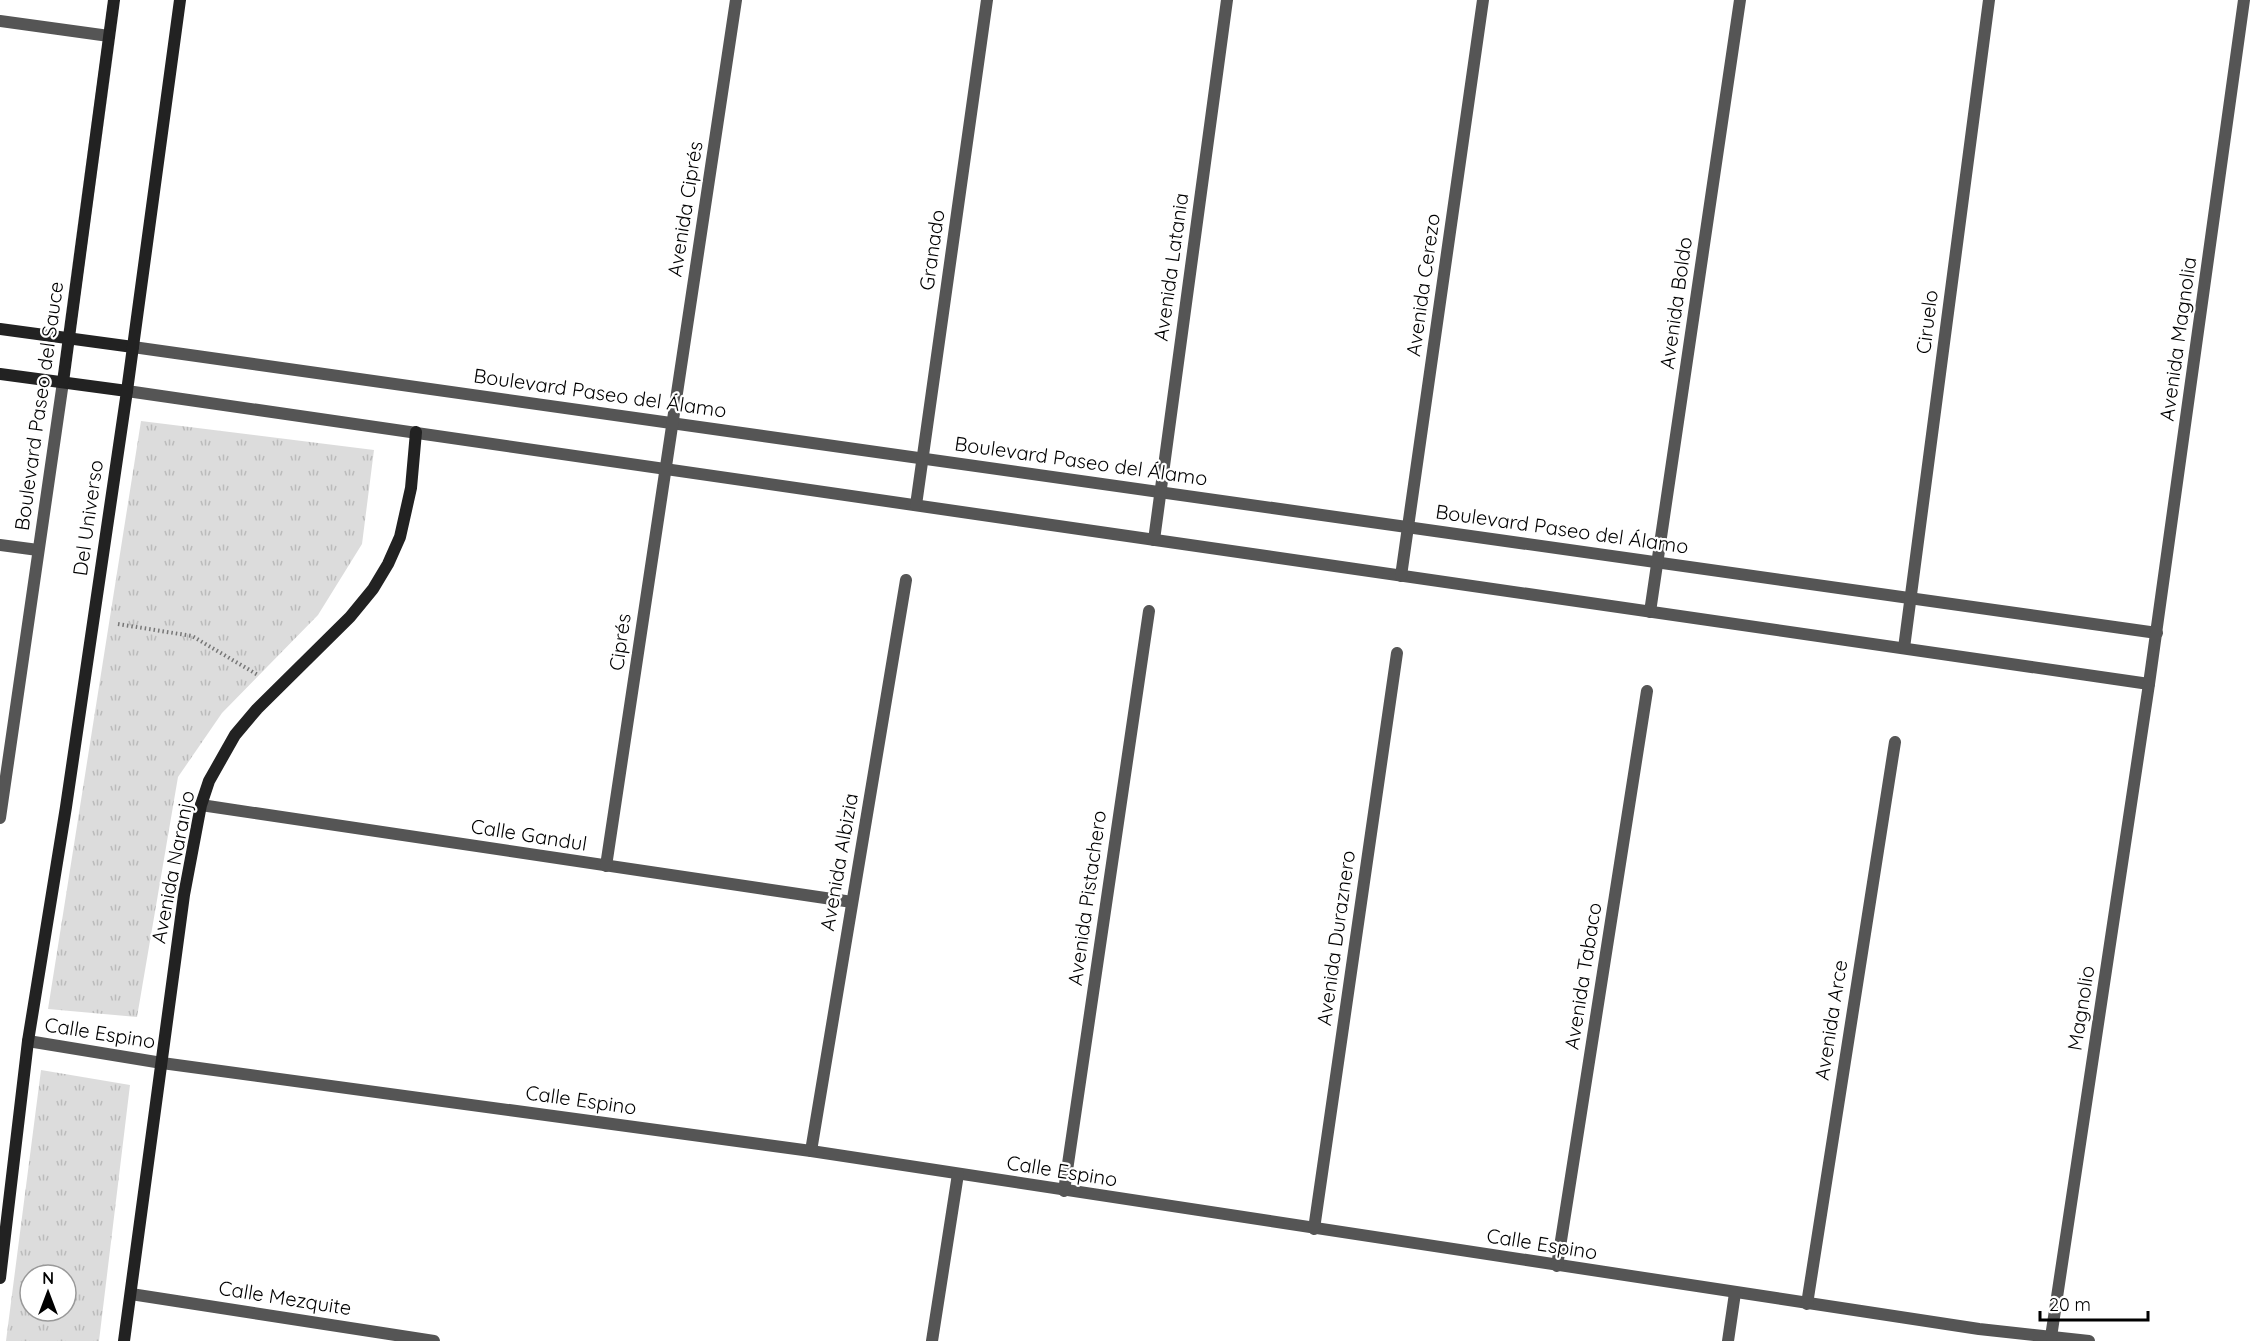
<svg xmlns="http://www.w3.org/2000/svg" width="2250" height="1341" font-family="Quicksand,sans-serif">
<style>
.park{fill:url(#park-tufts);fill-rule:evenodd}
.lines{fill:none;stroke-linecap:round;stroke-linejoin:round}
.path{stroke:#777;stroke-width:4;stroke-dasharray:1.5 3;stroke-linecap:butt}
.street{stroke:#555;stroke-width:12}
.secondary{stroke:#222;stroke-width:12}
.labels{text-anchor:middle;stroke-width:4.5;stroke-linejoin:round;paint-order:stroke}
.street-label{font-size:20px;fill:#000;stroke:#fff}
</style>
<defs>
<pattern id="park-tufts" width="24" height="20" patternUnits="userSpaceOnUse" patternTransform="scale(1.5)"><rect width="24" height="20" fill="#dcdcdc"/><path d="M3 7l-1-3M5 7V3M7 7l1-3M15 17l-1-3M17 17v-4M19 17l1-3" fill="none" stroke="#bbb"/></pattern>
</defs>
<rect width="100%" height="100%" fill="#fff"/>
<g class="park">
<polygon points="141,421 374,450 362,544 318,615 222,713 178,777 137,1017 48,1009"/>
<path d="M41 1070 130 1085 99 1341H6ZM30 1275H66V1311H30Z"/>
</g>
<g class="lines">
<polyline class="path" points="118,624 192,636 258,675"/>
<g class="street">
<polyline points="0,21 109,36"/>
<polyline points="133,347 2157,633"/>
<polyline points="127,391 2149,684"/>
<polyline points="916,505 987,0"/>
<polyline points="1154,540 1227,0"/>
<polyline points="0,545 38,550"/>
<polyline points="1401,576 1483,0"/>
<polyline points="1650,612 1740,0"/>
<polyline points="1904,648 1989,0"/>
<polyline points="201,805 852,902"/>
<polyline points="0,818 63,382"/>
<polyline points="606,866 736,0"/>
<polyline points="28,1041 162,1063 811,1151 1979,1329 2089,1341"/>
<polyline points="811,1151 906,580"/>
<polyline points="1064,1191 1149,611"/>
<polyline points="1314,1229 1397,653"/>
<polyline points="1557,1266 1647,691"/>
<polyline points="131,1294 434,1341"/>
<polyline points="1807,1304 1895,742"/>
<polyline points="2051,1337 2149,684 2244,0"/>
<polyline points="932,1341 958,1174"/>
<polyline points="1728,1341 1735,1293"/>
</g>
<g class="secondary">
<polyline points="0,329 133,347"/>
<polyline points="0,374 127,391"/>
<polyline points="63,382 114,0"/>
<polyline points="0,1278 28,1041 66,807 127,391 180,0"/>
<polyline points="124,1341 184,895 201,805 209,781 235,735 257,709 350,617 373,589 388,564 400,537 411,488 416,432"/>
</g>
</g>
<g class="labels">
<g class="street-label">
<text transform="translate(685 209) rotate(-81)" y="7">Avenida Ciprés</text>
<text transform="translate(932 250) rotate(-82)" y="7">Granado</text>
<text transform="translate(1171 267) rotate(-82)" y="7">Avenida Latania</text>
<text transform="translate(1423 285) rotate(-82)" y="7">Avenida Cerezo</text>
<text transform="translate(1676 303) rotate(-82)" y="7">Avenida Boldo</text>
<text transform="translate(1927 322) rotate(-83)" y="7">Ciruelo</text>
<text transform="translate(2178 339) rotate(-82)" y="7">Avenida Magnolia</text>
<text transform="translate(600 393) rotate(8)" y="7">Boulevard Paseo del Álamo</text>
<text transform="translate(39 406) rotate(-82)" y="7">Boulevard Paseo del Sauce</text>
<text transform="translate(1081 461) rotate(8)" y="7">Boulevard Paseo del Álamo</text>
<text transform="translate(88 518) rotate(-82)" y="7">Del Universo</text>
<text transform="translate(1562 529) rotate(8)" y="7">Boulevard Paseo del Álamo</text>
<text transform="translate(620 642) rotate(-82)" y="7">Ciprés</text>
<text transform="translate(529 835) rotate(9)" y="7">Calle Gandul</text>
<text transform="translate(839 862) rotate(-80)" y="7">Avenida Albizia</text>
<text transform="translate(173 867) rotate(-79)" y="7">Avenida Naranjo</text>
<text transform="translate(1087 898) rotate(-82)" y="7">Avenida Pistachero</text>
<text transform="translate(1336 938) rotate(-82)" y="7">Avenida Duraznero</text>
<text transform="translate(1583 976) rotate(-81)" y="7">Avenida Tabaco</text>
<text transform="translate(2081 1008) rotate(-81)" y="7">Magnolio</text>
<text transform="translate(1831 1020) rotate(-81)" y="7">Avenida Arce</text>
<text transform="translate(100 1033) rotate(9)" y="7">Calle Espino</text>
<text transform="translate(581 1100) rotate(8)" y="7">Calle Espino</text>
<text transform="translate(1062 1171) rotate(9)" y="7">Calle Espino</text>
<text transform="translate(1542 1244) rotate(9)" y="7">Calle Espino</text>
<text transform="translate(285 1298) rotate(9)" y="7">Calle Mezquite</text>
</g>
</g>
<g transform="translate(48 1293)"><circle r="28" fill="#ffffff" stroke="#999999" stroke-width="1.5"/>
<path d="M0-4.5L10 22L0 15L-10 22Z" fill="#000000"/>
<text y="-9" font-size="16" font-weight="bold" text-anchor="middle" fill="#000000">N</text>
</g>
<path d="M2040 1311v9h108v-9" fill="none" stroke="#000000" stroke-width="3"/>
<text x="2049" y="1311" font-size="18" fill="#000000" stroke="#ffffff" stroke-width="4.5" paint-order="stroke">20 m</text>
</svg>
